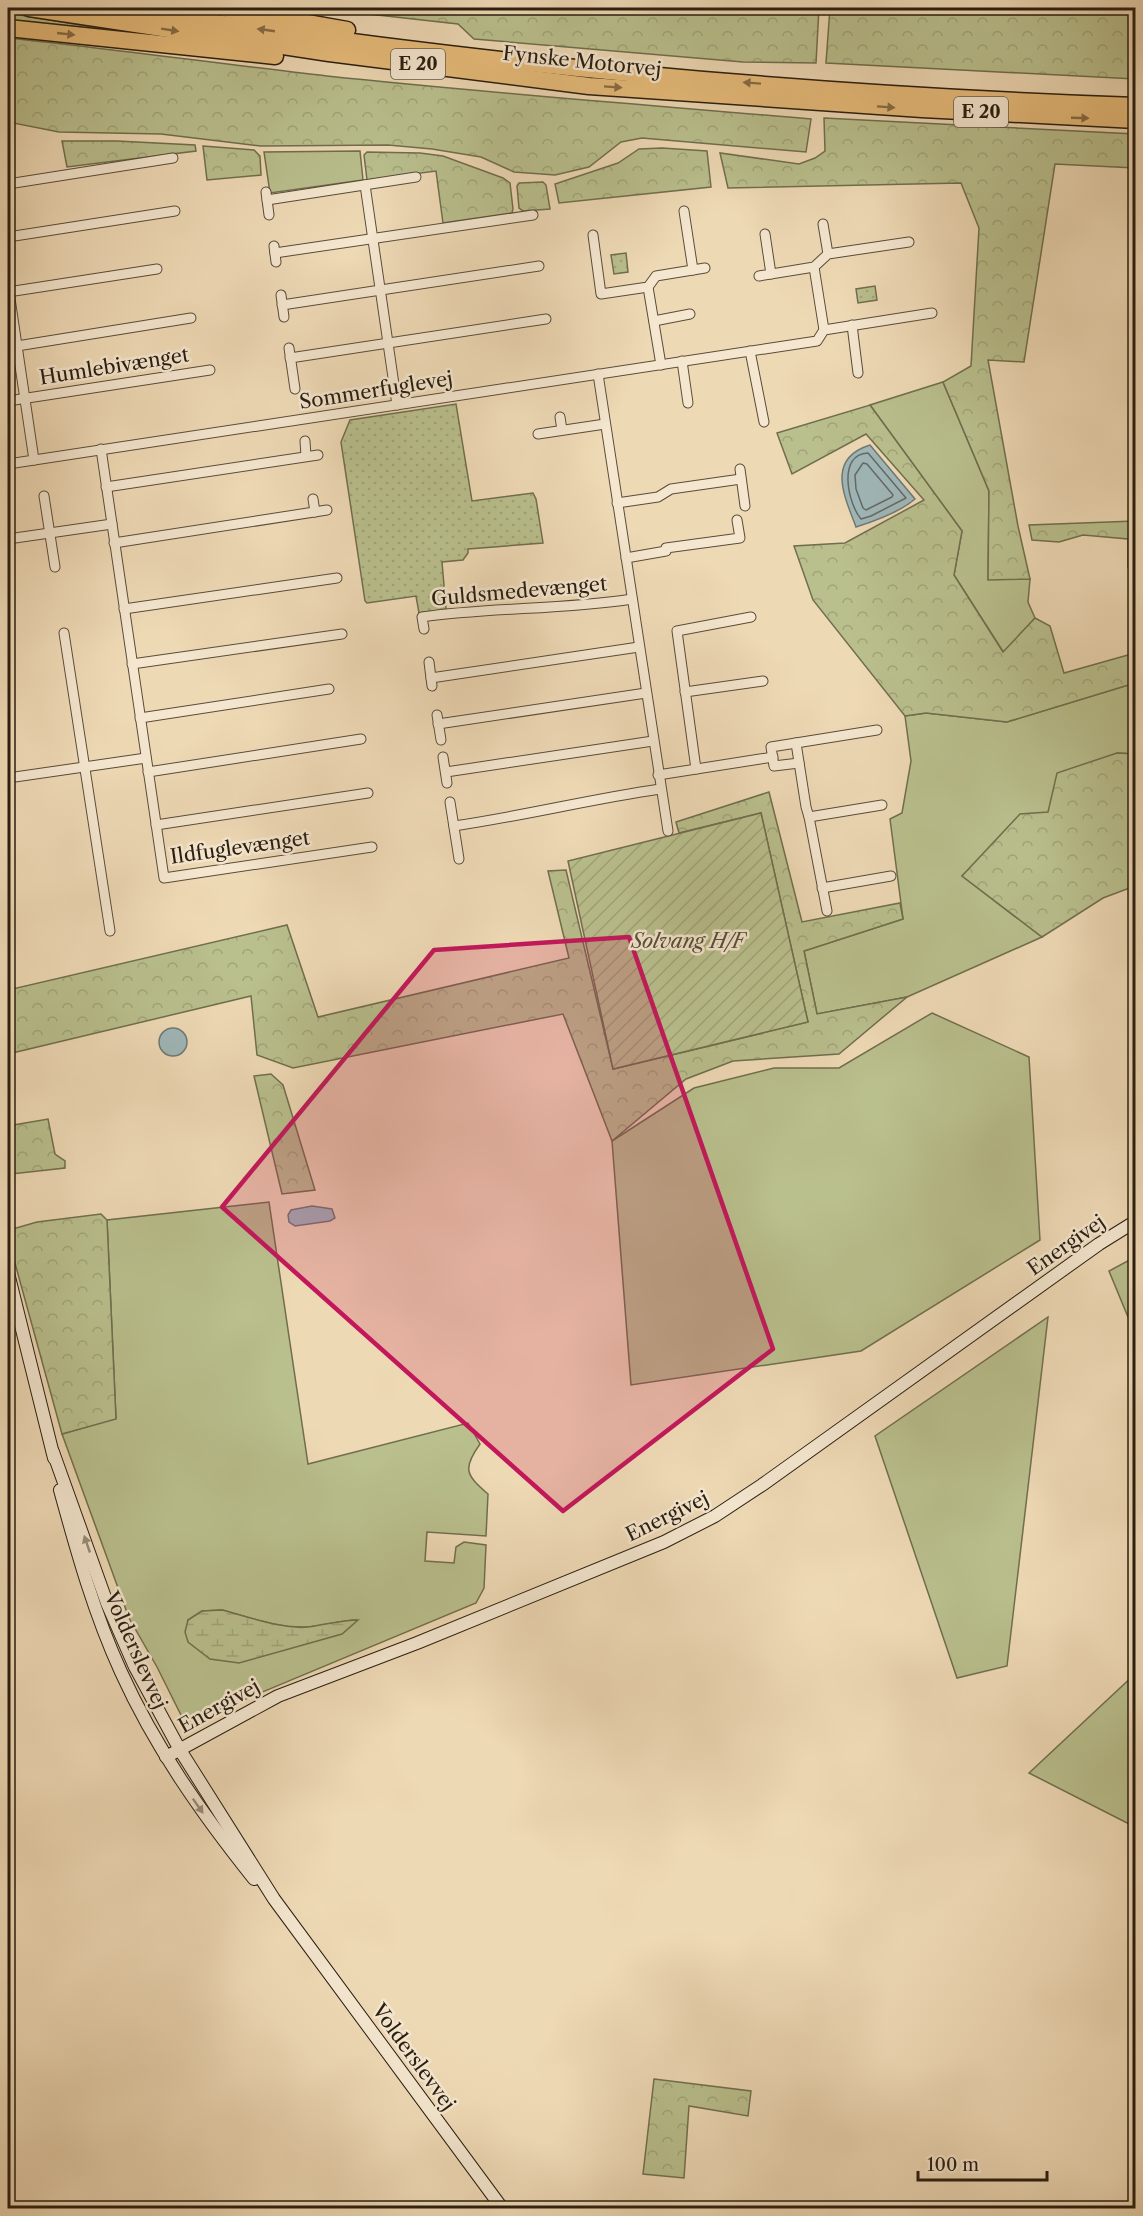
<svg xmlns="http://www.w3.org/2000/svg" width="1143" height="2216" font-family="'Libre Caslon Text',serif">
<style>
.grass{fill:#b9bf8d;stroke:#706e4e;stroke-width:1.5;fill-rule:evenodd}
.forest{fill:url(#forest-crowns);stroke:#706e4e;stroke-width:1.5}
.wetland{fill:url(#wetland-marsh);stroke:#706e4e;stroke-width:1.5}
.park{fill:url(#park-dots);stroke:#706e4e;stroke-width:1.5}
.garden{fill:url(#garden-furrows);stroke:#706e4e;stroke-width:1.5}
.water{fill:#9fb7b9;stroke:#6f7975;stroke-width:1.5}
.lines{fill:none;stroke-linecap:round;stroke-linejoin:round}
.shore{stroke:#646a64;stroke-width:1.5}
.street-casing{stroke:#5a4c39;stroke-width:11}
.secondary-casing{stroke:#281d10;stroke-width:14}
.highway-casing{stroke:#281d10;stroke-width:19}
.street{stroke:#f4e6cf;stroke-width:9}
.secondary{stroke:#f4e6cf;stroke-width:12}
.highway{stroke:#e7bc7a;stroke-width:16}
.oneway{fill:#886c45}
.oneway2{fill:#988c79}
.marked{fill:#c2185b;fill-opacity:0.2;stroke:#c2185b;stroke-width:4.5;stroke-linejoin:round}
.labels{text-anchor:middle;stroke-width:5;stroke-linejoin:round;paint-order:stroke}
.shield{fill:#f4e6cf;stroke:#655949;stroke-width:1.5}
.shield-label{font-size:18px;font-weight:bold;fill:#281d10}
.street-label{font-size:20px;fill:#281d10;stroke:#f4e6cf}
.park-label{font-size:20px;font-style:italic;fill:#544e36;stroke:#f4e6cf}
</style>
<defs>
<pattern id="forest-crowns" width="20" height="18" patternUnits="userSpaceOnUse" patternTransform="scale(1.5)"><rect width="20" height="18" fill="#b9bf8d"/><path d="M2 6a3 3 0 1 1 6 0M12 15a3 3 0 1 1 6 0" fill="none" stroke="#9fa479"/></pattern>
<pattern id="wetland-marsh" width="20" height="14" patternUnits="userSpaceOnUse" patternTransform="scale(1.5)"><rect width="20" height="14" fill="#b9bf8d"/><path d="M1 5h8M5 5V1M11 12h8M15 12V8" fill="none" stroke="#9fa479"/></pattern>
<pattern id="park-dots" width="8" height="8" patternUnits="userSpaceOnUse" patternTransform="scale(1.5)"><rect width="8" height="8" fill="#b9bf8d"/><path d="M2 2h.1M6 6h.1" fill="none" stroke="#9fa479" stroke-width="1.8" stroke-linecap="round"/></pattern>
<pattern id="garden-furrows" width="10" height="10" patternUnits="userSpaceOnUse" patternTransform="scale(1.5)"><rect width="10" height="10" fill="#b9bf8d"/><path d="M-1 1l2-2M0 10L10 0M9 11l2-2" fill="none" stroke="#9fa479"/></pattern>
</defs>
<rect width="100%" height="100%" fill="#eed9b5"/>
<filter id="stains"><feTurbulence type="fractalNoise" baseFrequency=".00333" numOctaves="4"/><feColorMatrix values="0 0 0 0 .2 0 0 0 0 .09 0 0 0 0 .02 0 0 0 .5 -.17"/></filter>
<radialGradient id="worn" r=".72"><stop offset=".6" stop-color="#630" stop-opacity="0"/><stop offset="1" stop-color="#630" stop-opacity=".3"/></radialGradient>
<g class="grass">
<polygon points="8,13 128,33 8,22"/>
<polygon points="360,151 363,180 270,193 264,152"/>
<polygon points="943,382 989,491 988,579 1030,579 1028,602 1035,618 1004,653 954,575 962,531 870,405"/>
<polygon points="1135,683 1135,754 1117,753 1048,812 962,876 1042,937 907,997 817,1014 804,951 903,919 890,819 902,813 911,761 905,716 926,713 1007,722"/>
<polygon points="932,1013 1029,1057 1040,1240 861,1351 631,1385 612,1141 694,1088 774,1068 839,1068"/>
<path d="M269 1202 308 1464 468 1423 480 1444C462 1469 466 1475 488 1494L486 1536 427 1532 425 1561 454 1563 456 1547 464 1542 486 1545 484 1588 476 1603 188 1723 182 1717 157 1667 129 1618 62 1434 116 1418 107 1220ZM222 1610C248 1617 277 1628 306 1627 323 1627 339 1620 357 1620L210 1659 188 1620 202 1611Z"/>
<polygon points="1135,1257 1135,1334 1109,1271"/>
<polygon points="1048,1317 1007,1666 957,1678 875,1436"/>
<polygon points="1135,1674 1135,1827 1029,1773"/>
</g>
<g class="forest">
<polygon points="314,8 819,8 816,63 743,62 474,39 458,24"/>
<polygon points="830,8 1135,8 1135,79 826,63"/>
<path d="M8 38C114 49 221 64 327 76 488 93 649 105 811 119L806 152 642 138 621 142 589 167 555 175 514 172 481 157 432 149 388 145 261 146 161 134 59 132 8 122Z"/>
<polygon points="824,118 1135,134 1135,168 1055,164 1024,362 988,360 1018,526 1030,579 988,580 989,491 943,382 971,366 979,228 961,183 728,188 720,153 799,164 815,158 825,151"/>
<polygon points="62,141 117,141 195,145 196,151 67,167"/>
<polygon points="203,146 254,150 260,156 261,175 207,180"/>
<polygon points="662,148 707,151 711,187 559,203 555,184 618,163 639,149"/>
<polygon points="367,152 420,153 443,156 503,178 510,183 513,209 512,213 443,223 436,171 367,180 364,155"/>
<polygon points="543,182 546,185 550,209 523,211 519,208 517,186 519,183"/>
<polygon points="870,405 962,531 954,575 1003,652 1035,618 1050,626 1064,673 1135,653 1135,683 1007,722 926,713 905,716 813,600 794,546 845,543 924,500 866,434 792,474 777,433"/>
<polygon points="1135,521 1135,567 1128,567 1128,539 1083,535 1059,542 1032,540 1029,525"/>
<polygon points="1117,753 1135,754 1135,886 1103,898 1042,937 962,876 1020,814 1048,812 1057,773"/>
<polygon points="769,792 802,922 900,903 903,919 804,951 817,1014 907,997 839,1054 733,1061 686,1079 612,1141 563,1014 293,1068 257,1055 251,996 8,1054 8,990 287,925 318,1017 569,958 548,871 566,870 613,1069 808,1022 761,813 679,833 676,822"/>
<polygon points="271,1074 283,1085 315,1190 282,1194 254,1076"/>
<polygon points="48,1119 55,1154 65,1161 65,1168 11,1174 8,1169 8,1126"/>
<polygon points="101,1214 107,1220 116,1419 62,1434 10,1245 9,1230 37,1222"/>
<polygon points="654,2079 751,2091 748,2116 689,2106 684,2178 643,2174"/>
</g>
<path class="wetland" d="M222 1610C246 1616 284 1630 308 1627 325 1625 341 1620 358 1620L342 1634 239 1663 210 1659 188 1642 185 1632 188 1620 202 1611Z"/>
<g class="park">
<polygon points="626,253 628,272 614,274 611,255"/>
<polygon points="875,286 877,300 858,303 856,289"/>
<polygon points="456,404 472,501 533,493 536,499 543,543 468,549 468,553 463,560 442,562 446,609 419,613 416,596 367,603 365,601 341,442 350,420"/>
</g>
<polygon class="garden" points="761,813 808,1022 613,1069 568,861"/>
<g class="water">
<path d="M870 445 915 499C900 512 875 521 856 527 844 495 826 459 870 445Z"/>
<circle cx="173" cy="1042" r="14"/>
<polygon points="312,1206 332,1209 335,1218 330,1221 295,1226 289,1222 288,1215 291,1210"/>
</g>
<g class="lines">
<g class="shore">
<path d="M868 453 906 498 871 516 861 519C848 504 837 454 868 453Z"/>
<polygon points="863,463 867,464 893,495 892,497 866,510 863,508 856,489 855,475"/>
</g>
<g class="street-casing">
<g id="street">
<polyline points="8,184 173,158"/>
<polyline points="365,185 397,405"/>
<polyline points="266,192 269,215"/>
<polyline points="267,200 416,177"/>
<polyline points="684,211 693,270"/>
<polyline points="823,224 828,254"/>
<polyline points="765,234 771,274"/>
<polyline points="593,235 601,294 648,287 656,276 705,268"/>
<polyline points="8,237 175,211"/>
<polyline points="274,246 276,262"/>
<polyline points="275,253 533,215"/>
<polyline points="814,267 824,330"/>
<polyline points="759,276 814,267 828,254 909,242"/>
<polyline points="8,285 34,460"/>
<polyline points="648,287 661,365"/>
<polyline points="8,292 157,269"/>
<polyline points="281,295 284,317"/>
<polyline points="282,305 539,266"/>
<polyline points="654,321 690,314"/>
<polyline points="852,325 858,373"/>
<polyline points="17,346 191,318"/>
<polyline points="289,348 295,389"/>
<polyline points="750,351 764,422"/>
<polyline points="290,358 546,319"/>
<polyline points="682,361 688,403"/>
<polyline points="598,374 668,831"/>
<polyline points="8,401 210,370"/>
<polyline points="560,417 562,430"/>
<polyline points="538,434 605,424"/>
<polyline points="305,441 306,456"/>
<polyline points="101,449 164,878 372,847"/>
<polyline points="8,464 817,341 824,330 932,313"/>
<polyline points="740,469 745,506"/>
<polyline points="106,487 318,455"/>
<polyline points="44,496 55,567"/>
<polyline points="313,499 315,512"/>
<polyline points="617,503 658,497 671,489 741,479"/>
<polyline points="8,539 112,524"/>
<polyline points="114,543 327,510"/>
<polyline points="626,558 666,551 666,548 740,538 737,520"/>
<polyline points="124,609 337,578"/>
<path d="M424 629 422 617C492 607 562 610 632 599"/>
<polyline points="64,633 110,931"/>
<polyline points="429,662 432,686"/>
<polyline points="132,664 342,634"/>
<polyline points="431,678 639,647"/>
<polyline points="685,692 763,681"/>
<polyline points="437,715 441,740"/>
<polyline points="140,718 329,689"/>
<polyline points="438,724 646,693"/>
<polyline points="796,743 806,807 809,817 827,911"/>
<polyline points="443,757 447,783"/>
<polyline points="799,763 774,766 771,747 877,730"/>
<polyline points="696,769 677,631 751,617"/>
<polyline points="148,772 361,739"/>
<polyline points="446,772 653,741"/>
<polyline points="658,775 773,757"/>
<polyline points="8,778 146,758"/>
<polyline points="450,802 459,859"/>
<polyline points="809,817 882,805"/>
<polyline points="156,825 368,793"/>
<path d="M454 826C523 816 591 799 660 789"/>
<polyline points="822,888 891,876"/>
</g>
</g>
<g class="secondary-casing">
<g id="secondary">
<polyline points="8,1273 54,1458"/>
<polyline points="53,1452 107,1603 135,1667 180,1750 274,1899 502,2208"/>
<path d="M60 1490C77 1552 94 1613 121 1672 155 1747 202 1814 254 1879"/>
<polyline points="166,1757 278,1696 417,1643 664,1542 715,1516 762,1485 1099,1244 1136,1221"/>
</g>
</g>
<g class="highway-casing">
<g id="highway">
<polyline points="29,8 329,53 589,86 922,109 1136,120"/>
<path d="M118 8C454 62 795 94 1136 106"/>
<polyline points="223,8 347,30"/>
<polyline points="8,28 275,56"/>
</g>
</g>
<use href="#street" class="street"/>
<use href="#secondary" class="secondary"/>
<use href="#highway" class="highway"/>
</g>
<defs><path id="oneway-solid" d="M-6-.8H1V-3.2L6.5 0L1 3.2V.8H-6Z" transform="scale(1.5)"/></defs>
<g class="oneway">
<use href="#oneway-solid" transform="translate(170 30) rotate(9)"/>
<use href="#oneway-solid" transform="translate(266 30) rotate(-172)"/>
<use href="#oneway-solid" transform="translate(66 34) rotate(6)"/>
<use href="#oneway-solid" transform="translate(752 83) rotate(-176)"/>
<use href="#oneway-solid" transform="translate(613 87) rotate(4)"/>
<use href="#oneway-solid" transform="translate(886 107) rotate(4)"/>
<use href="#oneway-solid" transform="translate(1080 118) rotate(2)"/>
</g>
<g class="oneway2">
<use href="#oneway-solid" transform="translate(87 1544) rotate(-109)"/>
<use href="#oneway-solid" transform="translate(198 1806) rotate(55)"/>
</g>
<path class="marked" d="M629 937 773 1349 563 1511 222 1207 434 950Z"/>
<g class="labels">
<g class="shield">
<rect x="391" y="49" width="54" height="30" rx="4.5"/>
<rect x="954" y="97" width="54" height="30" rx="4.5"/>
</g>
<g class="shield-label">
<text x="418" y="70">E 20</text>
<text x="981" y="118">E 20</text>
</g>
<g class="street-label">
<text transform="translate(582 61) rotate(6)" y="7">Fynske Motorvej</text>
<text transform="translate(114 366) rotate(-9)" y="7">Humlebivænget</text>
<text transform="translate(376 390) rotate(-9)" y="7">Sommerfuglevej</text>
<text transform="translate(519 591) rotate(-5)" y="7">Guldsmedevænget</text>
<text transform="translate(240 847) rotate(-8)" y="7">Ildfuglevænget</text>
<text transform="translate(1066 1245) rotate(-35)" y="7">Energivej</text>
<text transform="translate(667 1516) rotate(-26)" y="7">Energivej</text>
<text transform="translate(136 1650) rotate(66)" y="7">Volderslevvej</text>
<text transform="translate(219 1706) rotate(-29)" y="7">Energivej</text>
<text transform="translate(414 2057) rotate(54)" y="7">Volderslevvej</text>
</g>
<g class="park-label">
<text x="688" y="948">Solvang H/F</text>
</g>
</g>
<rect width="1143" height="2216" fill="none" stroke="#eed9b5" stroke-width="30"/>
<rect x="9" y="9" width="1125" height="2198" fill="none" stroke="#281d10" stroke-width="3"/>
<rect x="15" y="15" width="1113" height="2186" fill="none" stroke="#281d10" stroke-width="1.5"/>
<path d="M918 2171v9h129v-9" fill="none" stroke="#281d10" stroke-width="3"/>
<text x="927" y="2171" font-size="18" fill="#281d10" stroke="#f4e6cf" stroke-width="4.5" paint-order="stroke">100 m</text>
<rect width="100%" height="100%" filter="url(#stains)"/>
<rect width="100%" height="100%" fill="url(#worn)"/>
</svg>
